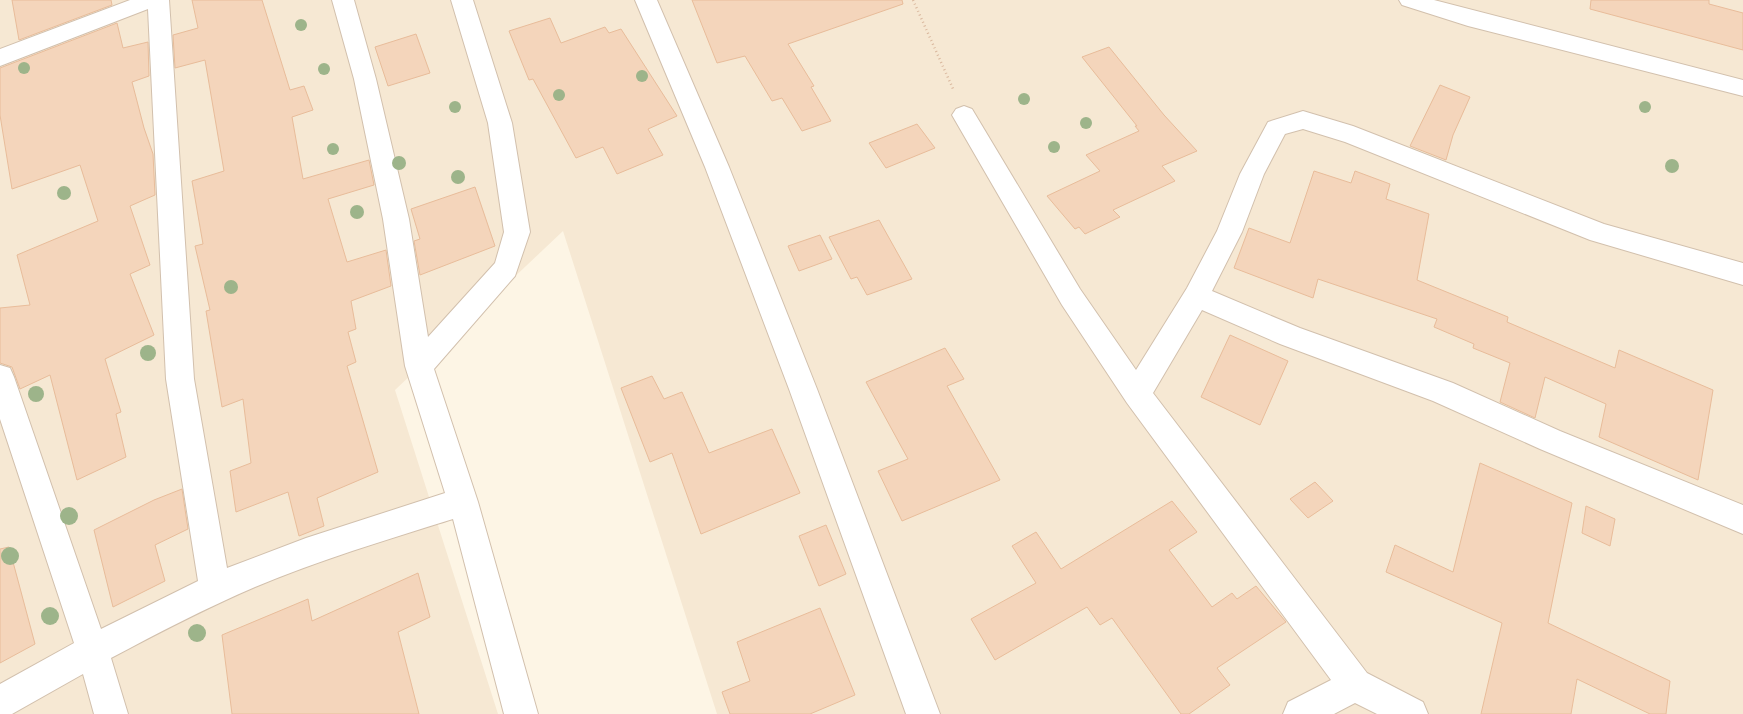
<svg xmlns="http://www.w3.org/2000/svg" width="1743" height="714" font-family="'Work Sans',sans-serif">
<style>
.residential{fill:#f6e8d3}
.building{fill:#f4d5bb;stroke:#e8bc9a}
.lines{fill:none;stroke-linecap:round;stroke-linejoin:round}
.minor-casing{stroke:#d2c0ad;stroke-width:2}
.path{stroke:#dab89e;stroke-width:2.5;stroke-dasharray:1 3;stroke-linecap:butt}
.minor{fill:#fff;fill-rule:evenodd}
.tree{fill:#9db48a}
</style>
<rect width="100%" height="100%" fill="#fdf5e5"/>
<polygon class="residential" points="0,0 1743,0 1743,714 717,714 563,231 395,390 498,714 0,714"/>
<g class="building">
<polygon points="12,0 111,0 112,5 19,40"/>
<polygon points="192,0 262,0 290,90 304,86 313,110 292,117 303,179 369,160 374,185 328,199 347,262 386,250 391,286 351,301 356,329 348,332 356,362 347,366 378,472 317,498 324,526 299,536 288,492 236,512 230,471 251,463 243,399 222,407 206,311 210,310 195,246 203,244 192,181 224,171 205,60 175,68 173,35 198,28"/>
<polygon points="692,0 902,0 903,4 788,44 814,86 811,87 831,121 802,131 782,98 772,101 745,56 717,63"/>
<polygon points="1591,0 1709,0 1709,4 1743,13 1743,50 1590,9"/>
<polygon points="550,18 561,43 605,27 609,33 621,29 677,116 648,129 663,155 617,174 603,147 576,158 533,79 529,80 509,31"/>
<polygon points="117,23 123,48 148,42 149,76 132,82 144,128 153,154 155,195 130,206 150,265 130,274 154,335 105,359 121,412 116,414 126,457 77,480 50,375 20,389 12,367 0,363 0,308 30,305 17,255 98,221 80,165 12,189 0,115 0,68"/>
<polygon points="416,34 430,73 388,86 375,47"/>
<polygon points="1109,47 1164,115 1197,151 1162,166 1175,181 1113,210 1120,217 1085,234 1079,227 1075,229 1047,196 1100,171 1086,155 1139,131 1135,126 1137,126 1082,57"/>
<polygon points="1440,85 1470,97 1453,135 1446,160 1410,146"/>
<polygon points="917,124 935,148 886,168 869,143"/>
<polygon points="1314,171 1351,183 1355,171 1390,184 1386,199 1429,214 1417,280 1508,317 1507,322 1615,368 1619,350 1713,390 1698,480 1599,437 1606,404 1545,377 1535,418 1500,402 1510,363 1473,348 1474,344 1434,327 1437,319 1318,279 1313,298 1234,268 1249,228 1290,243"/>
<polygon points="475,187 495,246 420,275 414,241 420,239 411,209"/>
<polygon points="879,220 912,279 867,295 857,277 851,279 829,237"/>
<polygon points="820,235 832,259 799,271 788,246"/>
<polygon points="1230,335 1288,361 1260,425 1201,397"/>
<polygon points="945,348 964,379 947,386 1000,480 902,521 878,471 908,459 866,382"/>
<polygon points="652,376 664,399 682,392 709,453 772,429 800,493 701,534 672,453 650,462 621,388"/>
<polygon points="1480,463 1572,503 1548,623 1670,681 1666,714 1650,714 1577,679 1571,714 1481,714 1502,623 1386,572 1395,545 1453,572"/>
<polygon points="1315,482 1333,501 1308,518 1290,499"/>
<polygon points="182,489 188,529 155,545 165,581 113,607 94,530 154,500"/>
<polygon points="1172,501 1197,532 1169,550 1212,607 1232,593 1237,599 1256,586 1286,622 1217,668 1230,685 1189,714 1181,714 1112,618 1100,625 1087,607 995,660 971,619 1036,583 1012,546 1036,532 1061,569"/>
<polygon points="1586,506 1615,519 1610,546 1582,533"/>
<polygon points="826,525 846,574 819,586 799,536"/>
<polygon points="9,547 35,644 0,663 0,549"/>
<polygon points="418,573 430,617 398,632 419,714 232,714 222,635 308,599 312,621"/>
<polygon points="820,608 855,695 810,714 730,714 722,692 750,681 737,642"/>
</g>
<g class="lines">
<g class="minor-casing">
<g id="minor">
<path d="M130 0H169L194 379 227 568 306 538 445 493 405 366 383 219 354 79 332 0H354L376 79 409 219 428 337 495 263 504 232 488 123 451 0H473L512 123 530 232 515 276 434 369 478 502 538 714H504L453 519C386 540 319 560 255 587 206 608 158 633 111 658L128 714H94L83 674 12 714H0V684L74 643 0 419V365L10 368 14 377 101 629 198 581 166 379 148 9 0 66V49Z"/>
<polygon points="635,0 657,0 729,167 817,389 940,714 906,714 789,389 705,167"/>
<polygon points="1399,0 1434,0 1743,80 1743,96 1468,26 1402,5"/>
<polygon points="964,106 972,109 1080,289 1136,370 1187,288 1217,231 1240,174 1268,122 1303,111 1353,126 1604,224 1743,263 1743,285 1590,240 1345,142 1303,129 1285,134 1264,174 1242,232 1212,291 1300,328 1453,383 1560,431 1743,505 1743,534 1540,449 1433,401 1280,344 1202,310 1153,393 1367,673 1423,702 1428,714 1377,714 1355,703 1334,714 1283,714 1288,702 1331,680 1127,403 1062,305 952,115 956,109"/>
</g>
</g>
<polyline class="path" points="913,0 954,91"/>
<use href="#minor" class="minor"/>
</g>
<g class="tree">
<circle cx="301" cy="25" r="6"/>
<circle cx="24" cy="68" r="6"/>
<circle cx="324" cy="69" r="6"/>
<circle cx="642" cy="76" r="6"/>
<circle cx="559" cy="95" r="6"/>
<circle cx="1024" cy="99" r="6"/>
<circle cx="455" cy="107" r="6"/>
<circle cx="1645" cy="107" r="6"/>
<circle cx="1086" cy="123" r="6"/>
<circle cx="1054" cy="147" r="6"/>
<circle cx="333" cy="149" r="6"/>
<circle cx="399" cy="163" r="7"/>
<circle cx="1672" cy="166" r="7"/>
<circle cx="458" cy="177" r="7"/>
<circle cx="64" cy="193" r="7"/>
<circle cx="357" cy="212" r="7"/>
<circle cx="231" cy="287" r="7"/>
<circle cx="148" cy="353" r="8"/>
<circle cx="36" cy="394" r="8"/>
<circle cx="69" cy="516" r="9"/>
<circle cx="10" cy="556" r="9"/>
<circle cx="50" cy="616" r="9"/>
<circle cx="197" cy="633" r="9"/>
</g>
</svg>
